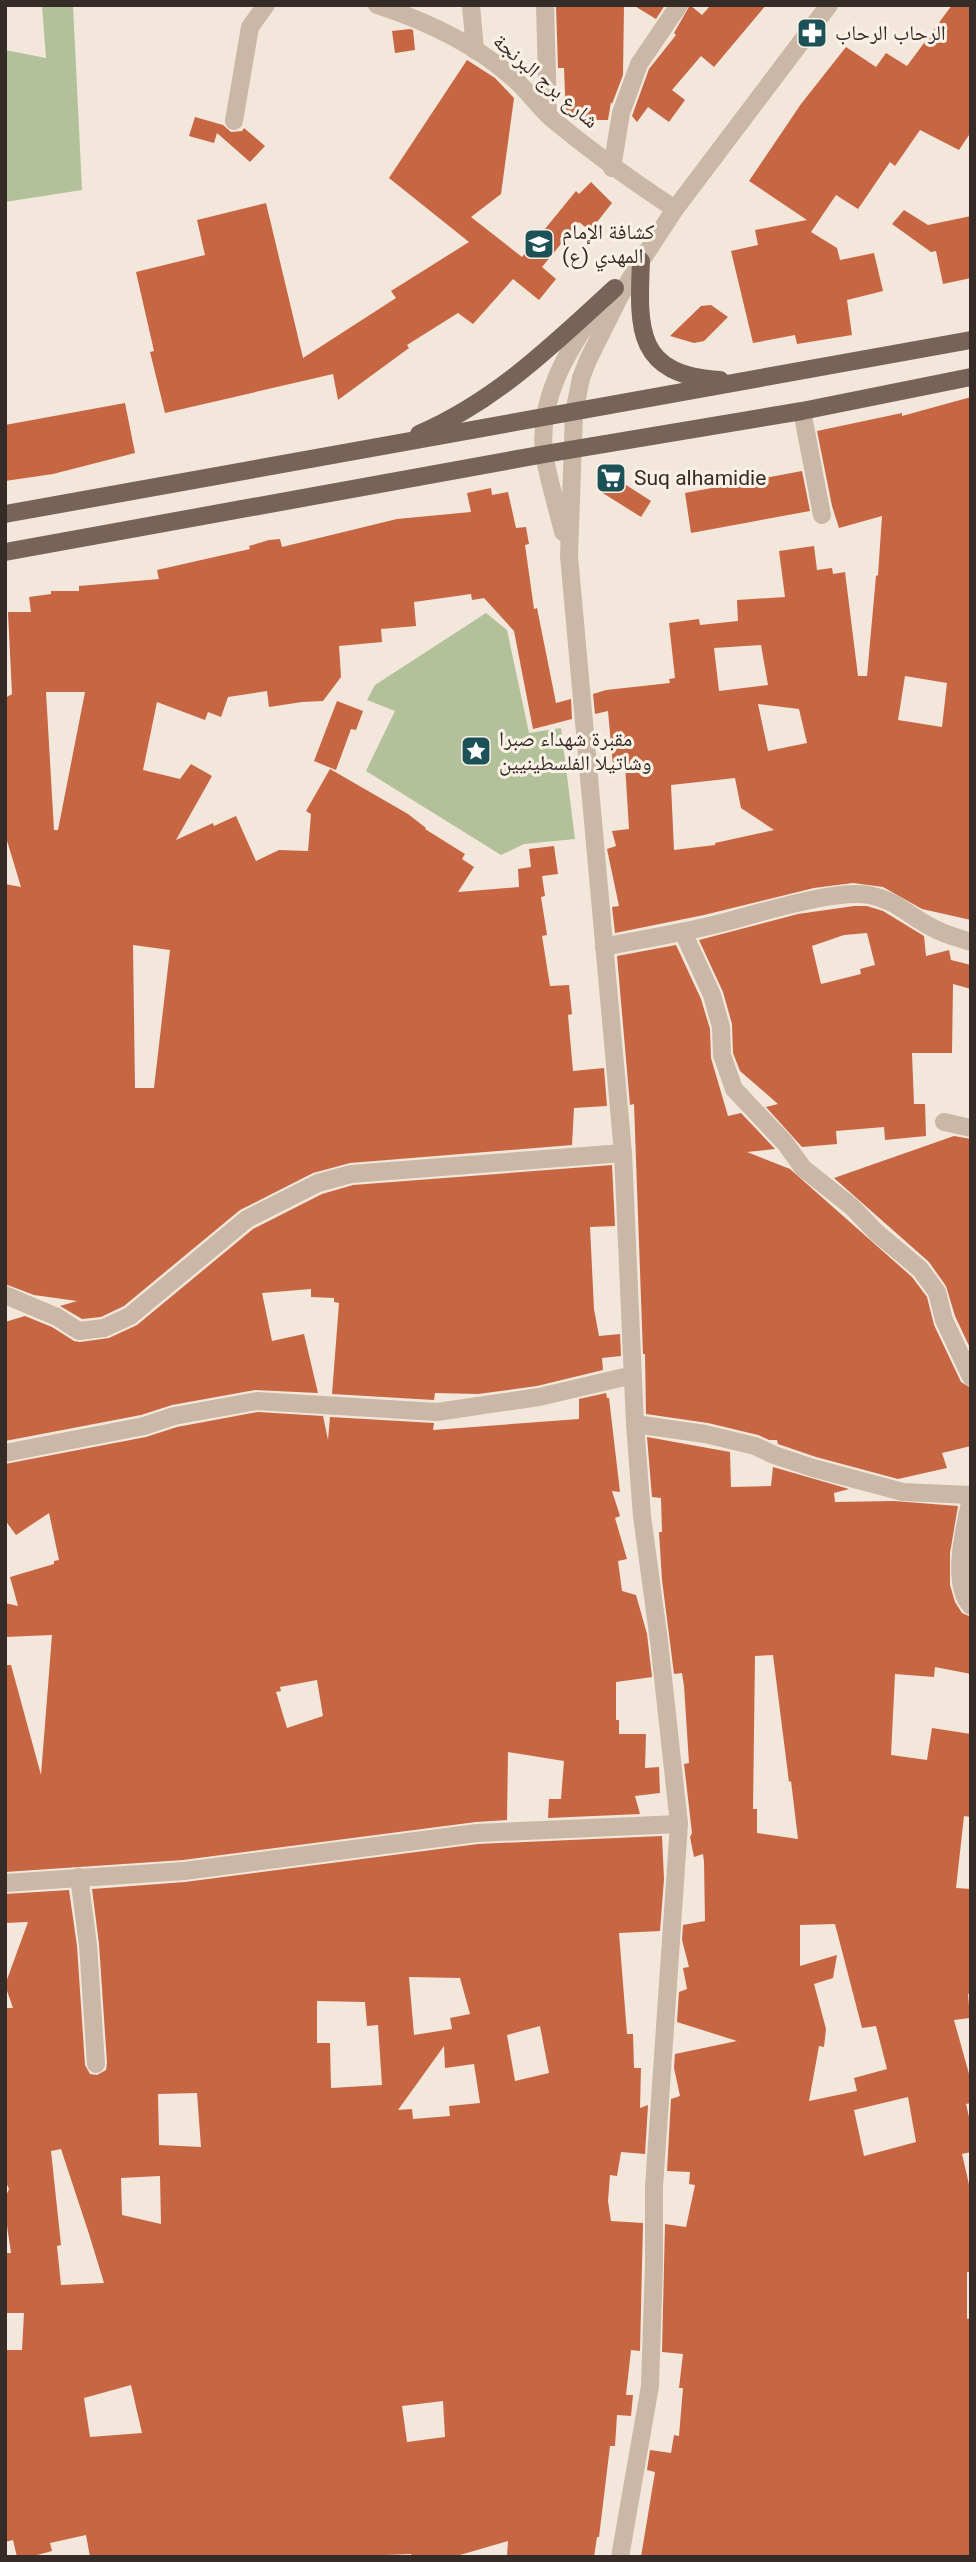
<svg xmlns="http://www.w3.org/2000/svg" width="976" height="2562" font-family="Roboto,'Noto Naskh Arabic',sans-serif">
<style>
.green{fill:#b3c19a}
.building{fill:#c76643;fill-rule:evenodd}
.lines{fill:none;stroke-linecap:round;stroke-linejoin:round}
.minor{stroke:#cab7a6;stroke-width:18}
.major{stroke:#786358;stroke-width:18}
.labels{text-anchor:middle;stroke-width:6;stroke-linejoin:round;paint-order:stroke}
.poi-label{font-size:21px;fill:#352c27;stroke:#f9f1e6;text-anchor:start}
.street-label{font-size:21px;fill:#352c27;stroke:#f9f1e6}
</style>
<rect width="100%" height="100%" fill="#f2e7da"/>
<g class="green">
<polygon points="42,5 73,5 82,190 5,202 5,50 46,58"/>
<polygon points="486,613 507,630 529,733 561,728 575,839 524,844 501,855 366,771 395,711 367,700 375,685"/>
</g>
<g class="building">
<polygon points="556,5 624,5 623,75 612,104 611,102 608,120 572,120 566,116 564,68 558,68"/>
<polygon points="633,5 665,5 656,19"/>
<polygon points="690,5 702,15 711,5 766,5 714,67 701,56 672,90 685,100 669,122 648,107 637,122 632,116 649,69 676,35 674,33"/>
<polygon points="952,5 971,5 971,132 959,150 920,130 895,166 890,162 858,209 836,195 811,232 837,248 840,260 874,253 883,291 847,300 852,335 797,344 795,335 753,343 731,251 758,245 755,230 807,220 749,181 801,104 846,47 876,67 886,53 907,66"/>
<polygon points="410,29 413,30 415,50 395,53 392,31"/>
<polygon points="467,60 495,78 514,98 501,194 471,217 522,257 576,191 579,194 591,182 612,203 590,231 579,222 542,267 556,279 539,300 513,279 473,324 458,313 407,345 409,348 338,400 333,374 165,413 150,352 154,351 136,272 205,255 197,220 266,203 303,358 396,298 391,291 469,242 389,178"/>
<polygon points="195,117 223,125 231,132 242,131 244,128 265,146 250,162 217,133 214,143 189,136"/>
<polygon points="904,210 928,225 971,216 971,278 943,284 936,251 931,252 892,224"/>
<polygon points="711,305 728,317 704,341 694,343 670,336 701,306"/>
<path d="M971 397V920L922 909 883 887 853 883 814 888 704 915 615 933 612 907 619 906 607 849 616 846 612 831 629 829 625 764 613 766 608 711 595 714 593 694 606 690 670 683 669 679 675 678 669 623 699 619 700 625 738 621 737 600 785 597 779 551 814 546 817 570 832 568 833 574 845 572 858 676H867L876 576 878 575 882 516 839 528 832 506 817 431 902 413V416ZM761 645 768 685 719 691 714 648ZM905 676 947 683 942 727 898 720ZM758 704 799 709 807 743 768 751ZM735 778 741 808 774 830 715 843V845L674 850 671 785Z"/>
<polygon points="125,403 135,453 53,474 5,481 5,425"/>
<polygon points="802,471 810,511 691,533 685,493"/>
<polygon points="609,474 651,501 641,517 598,490"/>
<path d="M491 488 492 495 508 492 516 528 526 527 529 544 525 545 534 609 537 608 556 703 571 699 572 719 533 729 514 631 484 598 472 600 471 594 414 602 416 626 381 629 382 642 339 646 341 677 323 701 302 702 269 707 267 691 228 697 221 717 208 712 205 720 157 702 143 770 180 779 191 764 212 776 176 840 213 823 214 826 236 816 256 861 279 850 308 851 311 814 306 811 330 769 408 814 426 828 425 829 465 854 462 859 474 867 458 892 519 887 518 869 531 867 529 849 554 846 558 874 542 876 545 896 541 897 547 935 542 936 550 986 569 985 572 1014 568 1015 573 1071 604 1068 607 1106 574 1108 572 1145 350 1163 313 1173 240 1210 124 1306 101 1317 82 1319 60 1306 77 1301 34 1295 5 1284V884L21 887 5 834V698L12 694 8 612H31L29 597 51 594V591H79V586L159 579 157 570 250 549 249 546 269 540 280 539 282 547 397 519 471 512 467 493ZM46 692H85L58 830H54ZM133 945 170 950 154 1088H135Z"/>
<polygon points="337,701 363,711 356,730 351,729 336,770 314,761"/>
<path d="M854 906H867L883 911 924 936 926 956 949 950 951 960 971 965V989L953 984 952 1053H912L914 1104H925L926 1136 885 1140 884 1127 836 1131 837 1144 802 1147 766 1107 778 1104 740 1071 733 1053 732 1024 723 992 699 940 798 914ZM867 933 875 965 860 969 861 974 821 984 812 946 844 935Z"/>
<polygon points="676,945 701,999 710,1029 711,1058 728,1116 741,1113 775,1149 747,1152 790,1169 912,1277 927,1297 934,1325 961,1382 971,1388 971,1446 942,1453 947,1468 898,1479 816,1457 778,1444 777,1440 769,1440 758,1435 708,1423 646,1414 645,1354 643,1354 634,1104 630,1105 617,956"/>
<polygon points="954,1136 971,1139 971,1350 955,1316 946,1286 929,1262 834,1178"/>
<polygon points="612,1165 615,1226 590,1227 594,1309 599,1336 620,1334 621,1356 602,1358 603,1370 537,1386 478,1394 435,1393 434,1400 332,1394 339,1303 334,1302 334,1298 311,1297 311,1289 262,1293 272,1341 304,1334 318,1393 255,1390 172,1405 141,1415 5,1441 5,1322 25,1316 52,1327 74,1341 80,1342 109,1338 137,1325 253,1229 322,1194 353,1185"/>
<path d="M606 1393 607 1398H609L620 1492 612 1491 620 1516 615 1518 627 1559 618 1561 622 1591 636 1595 647 1634 652 1677 616 1682V1720H619V1734H646L645 1768 659 1767 660 1793 635 1796 640 1814 548 1818 549 1799H561L564 1761 508 1752 507 1820 476 1822 183 1860 5 1872V1665H11L41 1775 52 1635 5 1637V1603L18 1606 10 1577 54 1564V1561L59 1560 49 1513 16 1535 5 1520V1464L146 1437 177 1427 258 1412 323 1416 328 1440 330 1417 434 1423 433 1430 579 1419V1399ZM317 1680 323 1716 287 1728 276 1692 281 1691 280 1687Z"/>
<path d="M647 1437 730 1452 731 1487 771 1486 773 1467 849 1489 834 1493 835 1502 894 1501 958 1506 950 1553V1585L955 1602 962 1613 971 1617V1674L935 1667 934 1677 895 1674 891 1755 927 1760 932 1728 971 1734V1817L964 1816 956 1888 971 1889V1994H968L970 2018 954 2020 971 2081V2103L966 2104 971 2125V2152L962 2154 971 2193V2272H967V2319L971 2318V2557H641L655 2472 647 2470 650 2450 671 2453 674 2435 679 2436 683 2388H679L683 2354 662 2352 665 2224 686 2227 695 2185 689 2184 690 2172 667 2171 671 2099 680 2096 674 2068 675 2054 737 2041 677 2022 679 1992 687 1989 683 1968 689 1967 682 1940 683 1925 705 1921 704 1862 703 1854 694 1857 690 1837 692 1833 684 1764 689 1763 684 1686 682 1673 674 1674 662 1580 659 1532H662L661 1498 652 1497ZM773 1655 789 1782 791 1781 798 1839 757 1833V1809H753L755 1656ZM835 1924 862 2028 876 2026 887 2069 854 2078 857 2091 809 2101 819 2046 824 2047 826 2029 814 1984 833 1978 837 1955 800 1966V1925ZM908 2097 916 2142 864 2156 854 2110Z"/>
<path d="M662 1836 664 1879 660 1931 619 1933 627 2034H633L634 2068H641L640 2108 648 2105 645 2154 621 2152 617 2176 610 2175 608 2201 611 2221 643 2223 640 2351 631 2350 626 2395H633L631 2416 617 2415 615 2446H610L599 2537H597L594 2557H507L508 2541 453 2557H412L411 2554 336 2557H90L86 2535 50 2543 52 2551 30 2557H17L13 2540 5 2542V2350H22L24 2313H5V2253H11L5 2212V2198L9 2189 5 2180V2008H13L5 1985 28 1922 5 1923V1894L69 1890 77 1946 85 2065 90 2074 97 2075 106 2070 107 2063 99 1944 92 1889 185 1882 478 1844ZM409 1977 460 1978 470 2014 450 2018 452 2029 414 2035ZM317 2001 365 2002 367 2026 378 2025 382 2085 331 2088 330 2043H317ZM540 2026 549 2073 515 2081 507 2035ZM444 2046 445 2068 474 2064 480 2103 449 2106 450 2116 413 2119 412 2109 398 2110ZM197 2093 201 2147 159 2145 158 2094ZM61 2149 89 2234 104 2283 61 2285 57 2246 61 2245 51 2151ZM160 2176 161 2224 122 2215 121 2178ZM131 2385 142 2433 90 2437 84 2398ZM443 2401 445 2437 407 2442 402 2406Z"/>
</g>
<g class="lines">
<g class="minor">
<path d="M377 5C426 21 475 44 513 78 527 90 537 105 550 117 590 151 631 180 675 209"/>
<polyline points="471,5 475,50"/>
<polyline points="545,5 548,115"/>
<polyline points="234,121 250,27 266,5"/>
<polyline points="612,168 621,113 639,64 679,5"/>
<polyline points="802,411 822,515"/>
<path d="M563 532C557 506 548 479 544 453 538 399 567 351 597 309"/>
<polyline points="683,932 712,995 721,1027 722,1055 734,1089 785,1143 803,1168 852,1207 877,1233 920,1269 937,1292 944,1320 971,1377"/>
<path d="M604 947C643 939 682 933 721 923 757 914 834 889 869 895 897 900 911 918 935 929 946 935 959 938 971 942"/>
<polyline points="944,1122 971,1128"/>
<polyline points="5,1295 57,1317 79,1331 104,1328 130,1316 247,1219 318,1183 351,1174 623,1153"/>
<polyline points="635,1424 705,1434 755,1446 774,1455 813,1468 903,1492 971,1495"/>
<polyline points="5,1453 144,1426 174,1416 257,1401 437,1412 539,1397 633,1375"/>
<path d="M971 1499C965 1525 950 1584 971 1606"/>
<polyline points="79,1877 88,1945 96,2064"/>
<polyline points="5,1883 184,1871 477,1833 679,1824"/>
<polyline points="620,2557 650,2386 654,2264 654,2187 679,1824 659,1641 642,1516 635,1424 623,1153 569,556 574,413 581,378 588,360 620,296 641,261 675,209 829,5"/>
</g>
<g class="major">
<path d="M641 261C638 330 636 375 720 380"/>
<path d="M419 434C496 401 554 344 615 288"/>
<polyline points="5,514 971,340"/>
<polyline points="5,552 545,454 802,411 971,377"/>
</g>
</g>
<defs>
<g id="pharmacy-square" transform="scale(1.575)"><rect x="-9" y="-9" width="18" height="18" rx="4" fill="#1c5257" stroke="#f9f1e6"/><path d="M-2-6h4v4h4v4h-4v4h-4v-4h-4v-4h4Z" fill="#fff"/></g>
<g id="university-square" transform="scale(1.575)"><rect x="-9" y="-9" width="18" height="18" rx="4" fill="#1c5257" stroke="#f9f1e6"/><path d="M0-5L7-2L0 1L-7-2ZM-4 1L0 2.5L4 1V4Q0 6-4 4Z" fill="#fff"/></g>
<g id="supermarket-square" transform="scale(1.575)"><rect x="-9" y="-9" width="18" height="18" rx="4" fill="#1c5257" stroke="#f9f1e6"/><path d="M-6-5.5h2.5l.6 2H6L4.5 2H-2.5L-4.4-4H-6ZM-1.5 3.2a1.3 1.3 0 1 0 .1 0ZM3 3.2a1.3 1.3 0 1 0 .1 0Z" fill="#fff"/></g>
<g id="sight-square" transform="scale(1.575)"><rect x="-9" y="-9" width="18" height="18" rx="4" fill="#1c5257" stroke="#f9f1e6"/><path d="M0-6L1.8-2.2L6-1.7L2.9 1.2L3.7 5.4L0 3.3L-3.7 5.4L-2.9 1.2L-6-1.7L-1.8-2.2Z" fill="#fff"/></g>
</defs>
<g fill-rule="evenodd">
<use href="#pharmacy-square" x="812" y="33"/>
<use href="#university-square" x="539" y="244"/>
<use href="#supermarket-square" x="611" y="478"/>
<use href="#sight-square" x="476" y="751"/>
</g>
<g class="labels">
<g class="poi-label">
<text x="835" y="40">الرحاب الرحاب</text>
<text x="562" y="239">كشافة الإمام<tspan x="562" dy="24">المهدي (ع)</tspan></text>
<text x="634" y="485">Suq alhamidie</text>
<text x="499" y="746">مقبرة شهداء صبرا<tspan x="499" dy="24">وشاتيلا الفلسطينيين</tspan></text>
</g>
<g class="street-label">
<text transform="translate(546 81) rotate(41)" y="7">شارع برج البرنجة</text>
</g>
</g>
<rect width="976" height="2562" fill="none" stroke="#352c27" stroke-width="14"/>
</svg>
